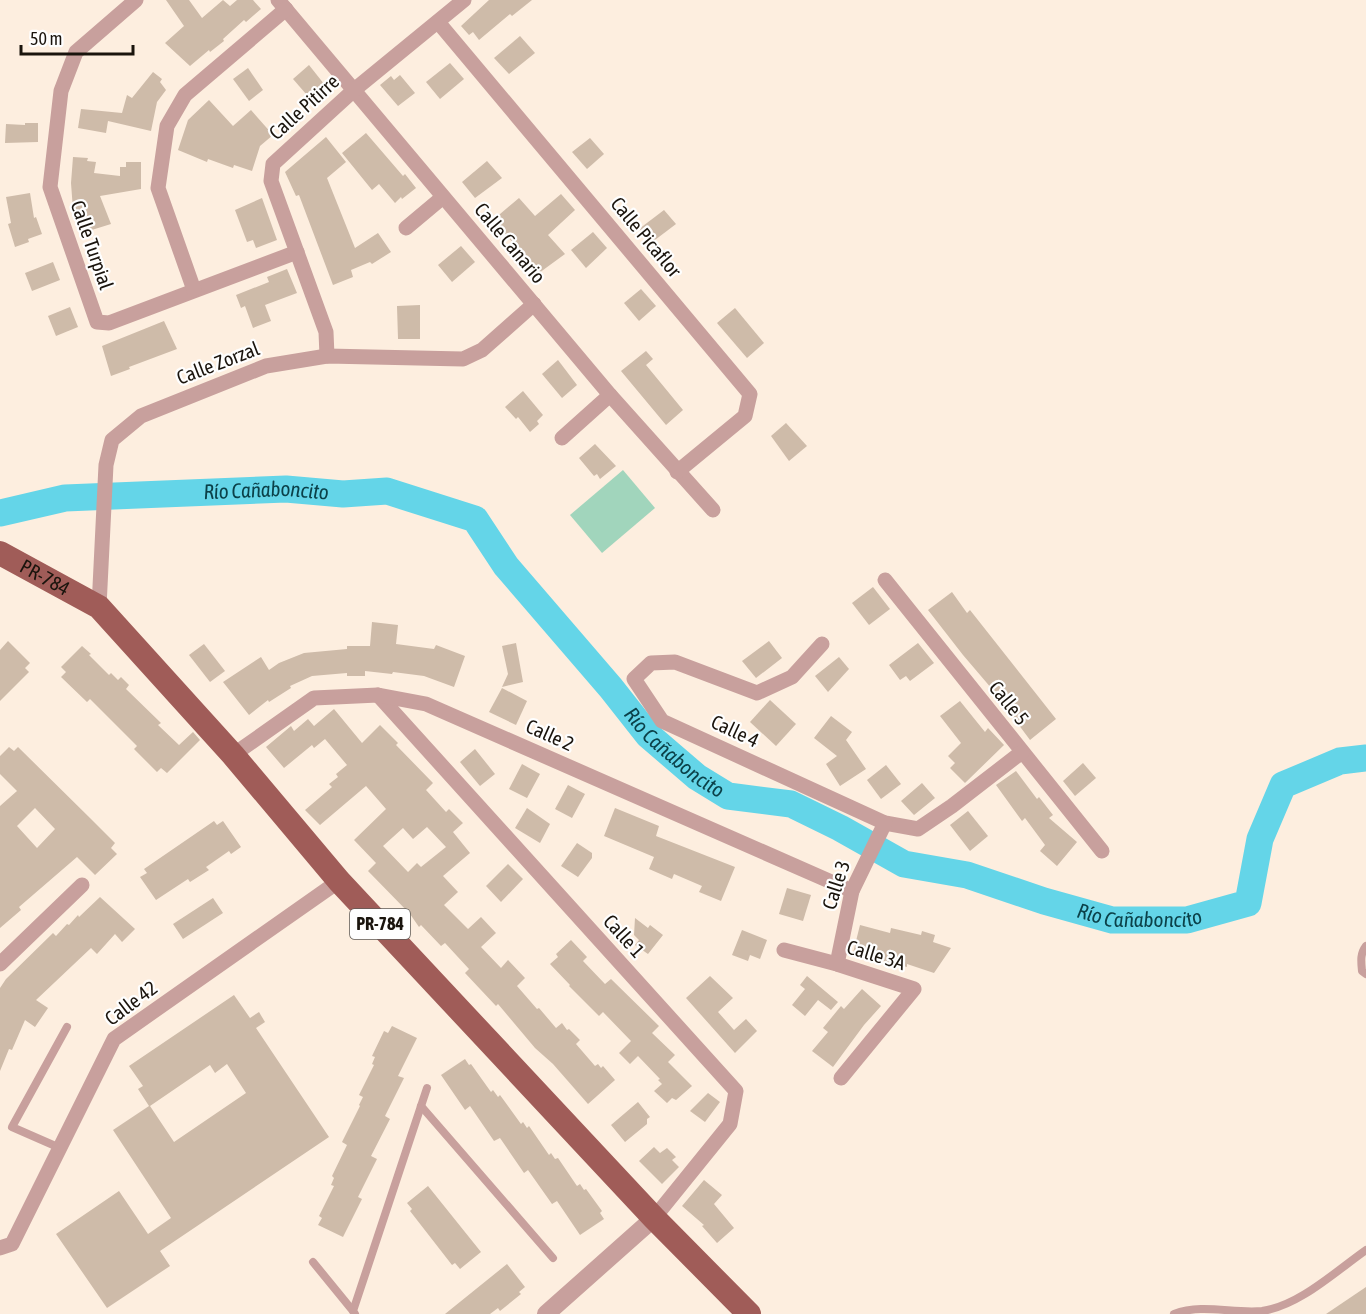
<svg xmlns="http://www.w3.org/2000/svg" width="1366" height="1314" font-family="'Asap Condensed',sans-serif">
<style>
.green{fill:#a1d5bc}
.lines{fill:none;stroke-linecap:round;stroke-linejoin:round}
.river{stroke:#64d5e8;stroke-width:27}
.building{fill:#cebba9;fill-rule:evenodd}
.service{stroke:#c8a09d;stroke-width:8}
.minor{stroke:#c8a09d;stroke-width:15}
.tertiary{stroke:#c8a09d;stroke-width:18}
.primary{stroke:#a05c58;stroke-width:24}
.labels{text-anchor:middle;stroke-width:4.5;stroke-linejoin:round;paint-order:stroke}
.shield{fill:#fefefe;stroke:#5e5a55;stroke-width:1.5}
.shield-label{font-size:18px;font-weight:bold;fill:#1a140d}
.street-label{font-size:20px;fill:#1a140d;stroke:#fefefe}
.water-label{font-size:21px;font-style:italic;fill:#0b4149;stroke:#fefefe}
</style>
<rect width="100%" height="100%" fill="#fdeedf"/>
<polygon class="green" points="623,470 655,508 602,553 570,515"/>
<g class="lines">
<path class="river" id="s1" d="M0 513 65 498 286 489 343 494 387 491 475 519 506 566 611 688 648 735 697 777 728 796 791 804 840 828 904 864 967 875 1044 901 1112 920H1187L1248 903 1260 839 1283 785 1340 761 1366 758"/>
</g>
<g class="building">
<polygon points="166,0 189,0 202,18 223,0 230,6 237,0 253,0 261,9 246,22 244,20 223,39 224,41 210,52 209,50 190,66 165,43 184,26"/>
<polygon points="489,0 532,0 512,16 510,14 479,40 473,32 469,35 461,26"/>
<polygon points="520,36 535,53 509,74 494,58"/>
<polygon points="450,63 464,79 440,99 426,82"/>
<polygon points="309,65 328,89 313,102 293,79"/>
<polygon points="248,68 263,90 249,101 233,79"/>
<polygon points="153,72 162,79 160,82 166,90 157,102 151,131 108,121 106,133 78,128 81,109 122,113 127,95 132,98"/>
<polygon points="400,75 415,93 398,106 380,85 391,76 394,80"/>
<polygon points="209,100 233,126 251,110 273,135 260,146 252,171 234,165 233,168 208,159 207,162 178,150 188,120"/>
<polygon points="25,123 38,123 38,142 5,143 6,124 25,125"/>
<polygon points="366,133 403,176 405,174 416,188 402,199 401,197 395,203 379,184 372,190 342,153"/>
<polygon points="326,137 346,162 327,178 355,248 378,233 391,252 372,264 370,262 351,270 353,277 333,285 299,195 296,196 285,172"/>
<polygon points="590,138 604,154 587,169 572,152"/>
<polygon points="73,157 88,158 87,161 96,162 94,173 120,176 120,167 126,167 126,162 141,162 141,189 100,196 111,224 82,233 73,210 71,183"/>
<polygon points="487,161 502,178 475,198 462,182"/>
<polygon points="30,193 34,218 36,217 42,234 28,239 29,242 15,247 8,224 11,223 6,197"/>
<polygon points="561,194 575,210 548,235 565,254 539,273 493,220 519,198 535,216"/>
<polygon points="262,198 277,240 256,248 253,240 247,242 235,210"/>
<polygon points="664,210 676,224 651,243 639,229"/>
<polygon points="593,232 607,248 586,268 571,250"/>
<polygon points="461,246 475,262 452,282 438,265"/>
<polygon points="53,262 60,280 32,291 25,273"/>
<polygon points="287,269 297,293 265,305 271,321 253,328 245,306 241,308 236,295 269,282 267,277"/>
<polygon points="641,289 656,306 639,321 624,303"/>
<polygon points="420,305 420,339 398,339 397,306"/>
<polygon points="70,307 78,327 56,336 48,316"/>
<polygon points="735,308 764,343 747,358 717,323"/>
<polygon points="164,321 177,349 129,367 130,369 111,376 102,346"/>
<polygon points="646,351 653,359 646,365 683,410 666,425 621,371"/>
<polygon points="558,360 577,385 562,398 542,374"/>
<polygon points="523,391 543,415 537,421 539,424 530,432 518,417 516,419 505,407"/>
<polygon points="786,423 807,446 789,461 771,436"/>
<polygon points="595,444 616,466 600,479 597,474 594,476 579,458"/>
<polygon points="873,587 890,609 869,625 852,603"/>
<polygon points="952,592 967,613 970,610 1056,719 1030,740 992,689 963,655 928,610"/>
<polygon points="372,622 398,625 396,644 434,649 436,645 465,656 454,687 424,676 393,672 392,674 365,671 365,676 347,676 347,673 312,676 290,686 291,688 269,702 268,700 249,715 223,682 261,657 269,670 279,663 304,653 347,649 347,646 370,646"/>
<polygon points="8,641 30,663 25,668 29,672 0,701 0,650"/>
<polygon points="769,641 782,658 756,678 742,661"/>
<polygon points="516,643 523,682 502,687 508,674 502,646"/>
<polygon points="918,643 934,663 910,681 906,676 900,680 889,665"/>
<polygon points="204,644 225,671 210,682 189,655"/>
<polygon points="82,646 91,654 89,655 109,675 111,673 118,680 121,677 129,685 126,689 161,723 158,725 179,745 193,732 200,740 167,773 161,768 157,772 134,749 137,746 90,699 87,702 61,677 66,672 61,667"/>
<polygon points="839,657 849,669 828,692 815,676"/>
<polygon points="502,688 527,701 516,725 489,712"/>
<polygon points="770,700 796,724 776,746 750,722"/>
<polygon points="960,701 985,732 988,728 1004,745 965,783 950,768 955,763 948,756 961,743 940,716"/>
<path d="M334 709 362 743 380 725 398 743 396 745 433 783 426 790 446 812 449 809 463 823 453 832 470 853 443 876 458 892 444 905 468 929 481 917 496 933 481 947 501 968 508 960 525 978 517 986 537 1009 539 1008 556 1028 562 1023 567 1030 569 1029 580 1040 576 1044 595 1066 598 1064 601 1068 603 1066 615 1080 588 1104 553 1064 535 1048 498 1004 496 1006 465 973 469 969 445 943 441 946 421 925 419 927 410 914 368 871 376 863 354 840 386 809 366 786 320 825 305 810 332 787 329 784 338 777 336 774 347 765 325 739 314 748 312 745 284 768 266 747 291 726 294 731 308 719 314 726ZM427 827 446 847 421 867 417 863 408 872 383 846 403 828 413 839Z"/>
<polygon points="831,716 852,732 846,740 866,769 840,786 826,764 837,756 814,738"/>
<path d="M9 747 14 751 18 747 90 818 115 843 111 848 117 854 95 875 77 857 19 907 21 910 0 928V806L17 791 0 774V756ZM35 808 55 829 37 848 17 826Z"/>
<polygon points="475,749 495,774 480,786 460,762"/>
<polygon points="1083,763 1096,778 1075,796 1063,781"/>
<polygon points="522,764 540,774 527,798 509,789"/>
<polygon points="886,765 901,784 881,799 867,780"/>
<polygon points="1016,771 1037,799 1039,797 1053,815 1049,818 1077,842 1057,866 1040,851 1045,845 1025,818 1022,821 996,785"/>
<polygon points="922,783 935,798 914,815 901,801"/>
<polygon points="568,785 585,794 572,818 555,809"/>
<polygon points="527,808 550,824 540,843 515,828"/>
<polygon points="615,808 659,826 656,836 735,867 721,901 699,892 702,886 674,874 672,879 649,869 654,857 604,836"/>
<polygon points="968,811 988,836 970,851 950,825"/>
<polygon points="214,821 217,825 223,821 241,847 231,854 229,851 206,867 209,870 190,882 188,879 156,900 140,877 147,873 144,869"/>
<polygon points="577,843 592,853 592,858 578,877 561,866"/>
<polygon points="508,864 523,879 501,902 486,886"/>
<polygon points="787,888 811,895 803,921 779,914"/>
<polygon points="100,897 135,929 122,942 115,934 97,954 91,948 36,1000 48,1008 35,1027 25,1020 12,1050 9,1049 0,1071 0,988 6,979 53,933 56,936 67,924 69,925 78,915 79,917"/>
<polygon points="213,898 223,913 183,939 173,924"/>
<polygon points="635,918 648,928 650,925 663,935 648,954 635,945 639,940 634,935"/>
<polygon points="860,925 890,933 891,928 921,935 922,931 935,935 933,942 951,948 934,973 907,964 907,967 876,959 853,953"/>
<polygon points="742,930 767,940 760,959 750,955 748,961 732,955"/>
<polygon points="571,940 587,957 583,961 605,984 611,979 659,1026 652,1033 675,1055 668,1062 692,1086 676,1100 672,1098 667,1103 654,1091 662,1084 658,1080 660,1079 638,1056 630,1064 619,1053 631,1041 603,1012 599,1016 569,986 570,985 550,964 558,957 556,954"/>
<polygon points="710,976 733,998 718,1012 734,1030 746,1019 757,1031 735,1053 686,998"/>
<polygon points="807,976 838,1002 831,1010 818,1000 805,1016 792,1005 805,989 800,985"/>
<polygon points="862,989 881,1006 864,1025 833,1067 812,1051 828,1032 823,1028 841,1006 844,1009"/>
<path d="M234 995 250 1018 259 1012 265 1022 256 1028 329 1137 160 1251 170 1266 107 1308 56 1234 119 1191 148 1234 171 1218 113 1130 149 1106 138 1089 143 1086 129 1066ZM227 1064 246 1093 174 1142 150 1106 210 1065 215 1073Z"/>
<polygon points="392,1026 417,1038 398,1076 404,1078 385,1116 390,1119 371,1156 377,1159 358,1197 362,1199 343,1237 318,1225 322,1218 319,1216 334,1186 331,1185 334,1178 332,1176 347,1145 342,1142 360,1106 359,1105 363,1097 359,1095 374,1065 372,1064 375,1057 372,1056 384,1031 388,1033"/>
<polygon points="465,1059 469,1065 471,1064 491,1092 493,1090 498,1097 500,1095 521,1124 523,1122 527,1128 529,1126 549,1155 551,1153 555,1159 558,1158 577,1186 580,1184 584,1190 586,1189 602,1211 600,1213 604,1219 580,1235 557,1201 552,1204 528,1170 524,1173 500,1138 494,1141 470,1106 465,1110 441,1075"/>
<polygon points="708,1093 720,1102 705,1122 690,1111"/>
<polygon points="638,1102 650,1117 647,1119 647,1124 625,1142 611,1125"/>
<polygon points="654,1147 660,1153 667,1148 676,1157 672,1160 679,1167 662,1184 639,1161"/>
<polygon points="704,1180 722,1195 714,1204 734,1228 717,1243 702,1226 704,1225 682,1206"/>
<polygon points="428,1186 481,1252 460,1269 455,1263 452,1265 410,1211 412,1209 407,1203"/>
<polygon points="507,1264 525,1287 519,1292 521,1294 500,1311 498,1308 490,1314 445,1314"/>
<polygon points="1366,1287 1366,1314 1326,1314"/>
</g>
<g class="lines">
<g class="service">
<path d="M1366 946C1360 954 1361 961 1362 971L1366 974"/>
<polyline points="421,1106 553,1258"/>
<polyline points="60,1148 12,1127 67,1027"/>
<polyline points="313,1262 353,1311"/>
<polyline points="355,1314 353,1311 427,1088"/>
<path d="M1174 1314C1203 1303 1233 1314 1262 1311 1299 1306 1336 1271 1366 1250"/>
</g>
<g class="minor">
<polyline points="136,0 76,52 61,91 50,187 97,322 109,323 297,252"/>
<polyline points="278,0 610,395 713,510"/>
<polyline points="438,22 750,394 745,416 677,472"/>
<polyline points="406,228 443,197"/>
<polyline points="194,290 158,188 167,126 185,95 286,9"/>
<polyline points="327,356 326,332 271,181 273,164 354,90 464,0"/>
<polyline points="562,438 610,395"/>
<polyline points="885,580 1102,851"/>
<polyline points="99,607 106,465 112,440 141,416 266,366 327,356 463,359 482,350 534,304"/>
<polyline points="822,644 792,677 757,693 675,662 651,663 634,679 662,721 885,823 918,829 952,806 1022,752"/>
<polyline points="378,695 736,1091 730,1124 654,1218"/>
<polyline points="233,755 314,698 378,695 426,704 852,891"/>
<polyline points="784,950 837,964 914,989 841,1078"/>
<polyline points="0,964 82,885"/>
<polyline points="837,964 852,891 885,823"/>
<polyline points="0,1248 12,1244 114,1039 339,881"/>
</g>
<polyline class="tertiary" points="546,1314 654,1218"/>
<path class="primary" id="s2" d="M0 553 99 607 233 755 339 881 654 1218 749 1314"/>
</g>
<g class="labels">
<rect class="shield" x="350" y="909" width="60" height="30" rx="4.5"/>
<g class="shield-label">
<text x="380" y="930">PR-784</text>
</g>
<g class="street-label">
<text transform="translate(304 107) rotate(-42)" y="7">Calle Pitirre</text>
<text transform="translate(646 237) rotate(50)" y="7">Calle Picaflor</text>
<text transform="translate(510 243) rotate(50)" y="7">Calle Canario</text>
<text transform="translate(92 245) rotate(71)" y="7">Calle Turpial</text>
<text transform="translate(218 363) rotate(-21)" y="7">Calle Zorzal</text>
<text dy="7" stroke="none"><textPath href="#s2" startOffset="51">PR-784</textPath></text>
<text transform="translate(1009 703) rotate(51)" y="7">Calle 5</text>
<text transform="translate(735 731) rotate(25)" y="7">Calle 4</text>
<text transform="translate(550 735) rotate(24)" y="7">Calle 2</text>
<text transform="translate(836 885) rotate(-72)" y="7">Calle 3</text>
<text transform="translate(624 936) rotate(48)" y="7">Calle 1</text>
<text transform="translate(876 955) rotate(17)" y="7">Calle 3A</text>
<text transform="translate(131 1003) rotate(-37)" y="7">Calle 42</text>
</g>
<g class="water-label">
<text dy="7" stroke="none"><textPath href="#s1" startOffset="268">Río Cañaboncito</textPath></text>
<text dy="7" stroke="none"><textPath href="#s1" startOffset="790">Río Cañaboncito</textPath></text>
<text dy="7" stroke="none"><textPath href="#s1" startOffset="1294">Río Cañaboncito</textPath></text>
</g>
</g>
<path d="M21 45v9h112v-9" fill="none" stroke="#1a140d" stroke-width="3"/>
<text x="30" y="45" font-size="18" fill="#1a140d" stroke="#fefefe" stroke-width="4.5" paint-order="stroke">50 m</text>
</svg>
